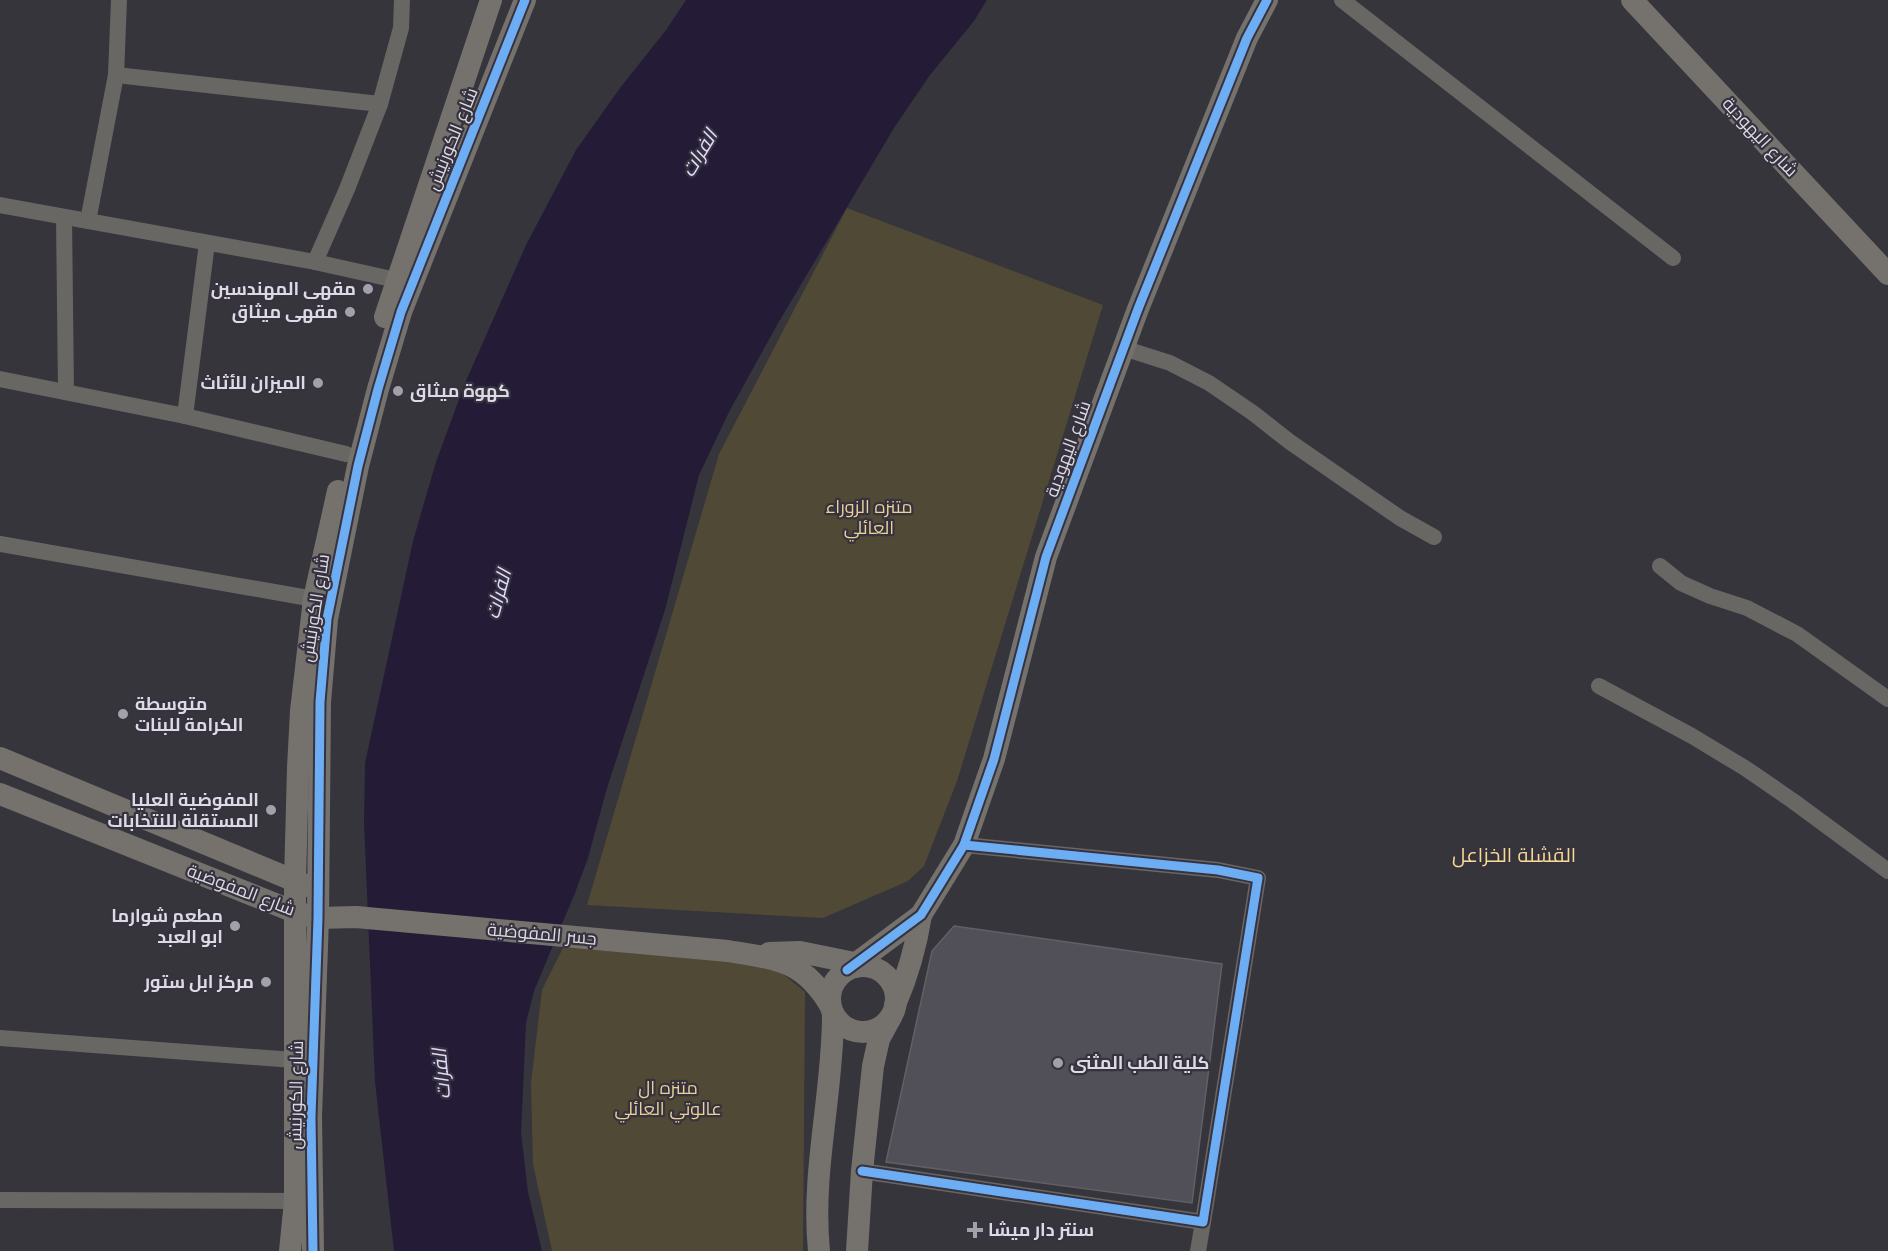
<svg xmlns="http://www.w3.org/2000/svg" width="1888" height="1251" font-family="Poppins,Cairo,sans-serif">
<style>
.park{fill:#504935}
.water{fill:#241c36}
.building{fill:#514f58;stroke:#616066;stroke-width:1.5}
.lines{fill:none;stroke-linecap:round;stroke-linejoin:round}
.street{stroke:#696764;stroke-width:16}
.secondary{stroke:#75726d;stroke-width:22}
.cycleway-casing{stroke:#36323f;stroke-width:13}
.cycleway{stroke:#6dadf4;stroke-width:9}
.poi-dot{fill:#a2a0a8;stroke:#36323f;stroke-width:2}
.labels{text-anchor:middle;stroke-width:4.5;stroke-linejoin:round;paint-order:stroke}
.street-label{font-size:18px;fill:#dcdae2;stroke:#36323f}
.poi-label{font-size:18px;font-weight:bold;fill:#dcdae2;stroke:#36323f;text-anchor:end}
.park-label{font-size:18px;fill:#e9d294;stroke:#36323f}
.water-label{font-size:20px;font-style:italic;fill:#e3d9fe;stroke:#36323f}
.neighbourhood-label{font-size:20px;fill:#f7dc90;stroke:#36323f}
</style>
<rect width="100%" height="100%" fill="#37353c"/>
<g class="park">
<polygon points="847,208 1103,305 957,781 924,866 908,881 823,918 587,905 719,454"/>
<polygon points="564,946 767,961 805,992 803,1251 552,1251 533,1164 531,1083 542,990"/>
</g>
<polygon class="water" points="686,0 987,0 974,21 930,75 894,128 777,325 729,412 699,475 665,610 607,788 588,858 575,893 534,991 526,1023 521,1133 528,1192 542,1251 394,1251 375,1082 364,823 365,763 413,541 436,462 465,383 526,245 576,150 620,88 666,30"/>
<polygon class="building" points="954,926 1222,964 1192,1203 886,1162 932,951"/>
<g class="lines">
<g class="street">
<polyline points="1342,0 1673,258"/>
<polyline points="116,75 380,104"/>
<polyline points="0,205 315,262 396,280"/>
<polyline points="64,217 66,392"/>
<polyline points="88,221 116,75 119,0"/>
<polyline points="315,262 347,189 380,104 401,28 402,0"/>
<polyline points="1123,348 1170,363 1209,383 1253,413 1290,442 1400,518 1434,537"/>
<polyline points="0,379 185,416 346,454"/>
<polyline points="185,416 207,243"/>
<polyline points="0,544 314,599"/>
<polyline points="1660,566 1681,583 1710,596 1747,608 1797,634 1888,699"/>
<polyline points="1599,686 1692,736 1745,768 1793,801 1888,871"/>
<polyline points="0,1038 294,1060"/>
<polyline points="862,1171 1203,1222 1258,878 1218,870 964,845"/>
<polyline points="0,1200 295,1201"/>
<polyline points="1198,1251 1203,1222"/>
</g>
<g class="secondary">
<polyline points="1632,0 1888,274"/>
<polyline points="385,317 491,0"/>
<polyline points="0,758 307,886"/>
<path d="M0 794 295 912 318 918 356 917 728 951C777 959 803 960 830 1005"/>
<polyline points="769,953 800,952 864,965"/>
<circle cx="863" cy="999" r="33"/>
<polyline points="847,970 921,915 964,845 994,759 1046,557 1138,309 1247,38 1267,0"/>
<path d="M895 1005C908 975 916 947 921 915"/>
<polyline points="290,1251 295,1201 295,881 298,768 301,711 314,599 338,491"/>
<polyline points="313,1251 311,1117 318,918 320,702 327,619 358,466 378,389 401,312 525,0"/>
<path d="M819 1251C811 1172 833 1094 833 1015"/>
<polyline points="857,1251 862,1171 873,1066 879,1039 891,1017"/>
</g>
<g class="cycleway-casing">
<g id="cycleway">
<polyline points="847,970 921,915 964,845 994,759 1046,557 1138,309 1247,38 1267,0"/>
<polyline points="862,1171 1203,1222 1258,878 1218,870 964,845"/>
<polyline points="313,1251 311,1117 318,918 320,702 327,619 358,466 378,389 401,312 525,0"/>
</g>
</g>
<use href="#cycleway" class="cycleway"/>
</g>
<g class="poi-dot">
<circle cx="368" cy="289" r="6"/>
<circle cx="350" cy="312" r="6"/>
<circle cx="318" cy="383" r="6"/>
<circle cx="398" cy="391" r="6"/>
<circle cx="123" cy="714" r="6"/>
<circle cx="271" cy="810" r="6"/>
<circle cx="235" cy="926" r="6"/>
<circle cx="266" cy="982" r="6"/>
<circle cx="1058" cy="1063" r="6"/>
<path d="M972 1221h6v6h6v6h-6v6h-6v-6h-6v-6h6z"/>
</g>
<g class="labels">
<g class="street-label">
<text transform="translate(1760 137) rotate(47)" y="6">شارع اليهودية</text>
<text transform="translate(452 139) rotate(-68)" y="6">شارع الكورنيش</text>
<text transform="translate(1068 449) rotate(-70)" y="6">شارع اليهودية</text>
<text transform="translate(315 608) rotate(-81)" y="6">شارع الكورنيش</text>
<text transform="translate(241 890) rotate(21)" y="6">شارع المفوضية</text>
<text transform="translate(542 934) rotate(5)" y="6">جسر المفوضية</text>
<text transform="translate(296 1095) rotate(-89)" y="6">شارع الكورنيش</text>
</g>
<g class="poi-label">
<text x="356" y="295">مقهى المهندسين</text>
<text x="338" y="318">مقهى ميثاق</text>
<text x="306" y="389">الميزان للأثاث</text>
<text x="410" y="397" text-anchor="start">كهوة ميثاق</text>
<text x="135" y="710" text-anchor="start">متوسطة<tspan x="135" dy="21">الكرامة للبنات</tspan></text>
<text x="259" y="806">المفوضية العليا<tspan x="259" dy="21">المستقلة للنتخابات</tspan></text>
<text x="223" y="922">مطعم شوارما<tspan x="223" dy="21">ابو العبد</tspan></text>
<text x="254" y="988">مركز ابل ستور</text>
<text x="1070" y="1069" text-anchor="start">كلية الطب المثنى</text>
<text x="988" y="1236" text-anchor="start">سنتر دار ميشا</text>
</g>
<g class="park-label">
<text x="869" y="513">متنزه الزوراء<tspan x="869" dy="21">العائلي</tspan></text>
<text x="668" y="1094">متنزه ال<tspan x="668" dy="21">عالوتي العائلي</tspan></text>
</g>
<g class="water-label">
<text transform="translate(699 153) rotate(-59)" y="7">الفرات</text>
<text transform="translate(498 594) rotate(-75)" y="7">الفرات</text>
<text transform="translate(441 1074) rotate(-95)" y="7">الفرات</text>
</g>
<g class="neighbourhood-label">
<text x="1514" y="862">القشلة الخزاعل</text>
</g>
</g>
</svg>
